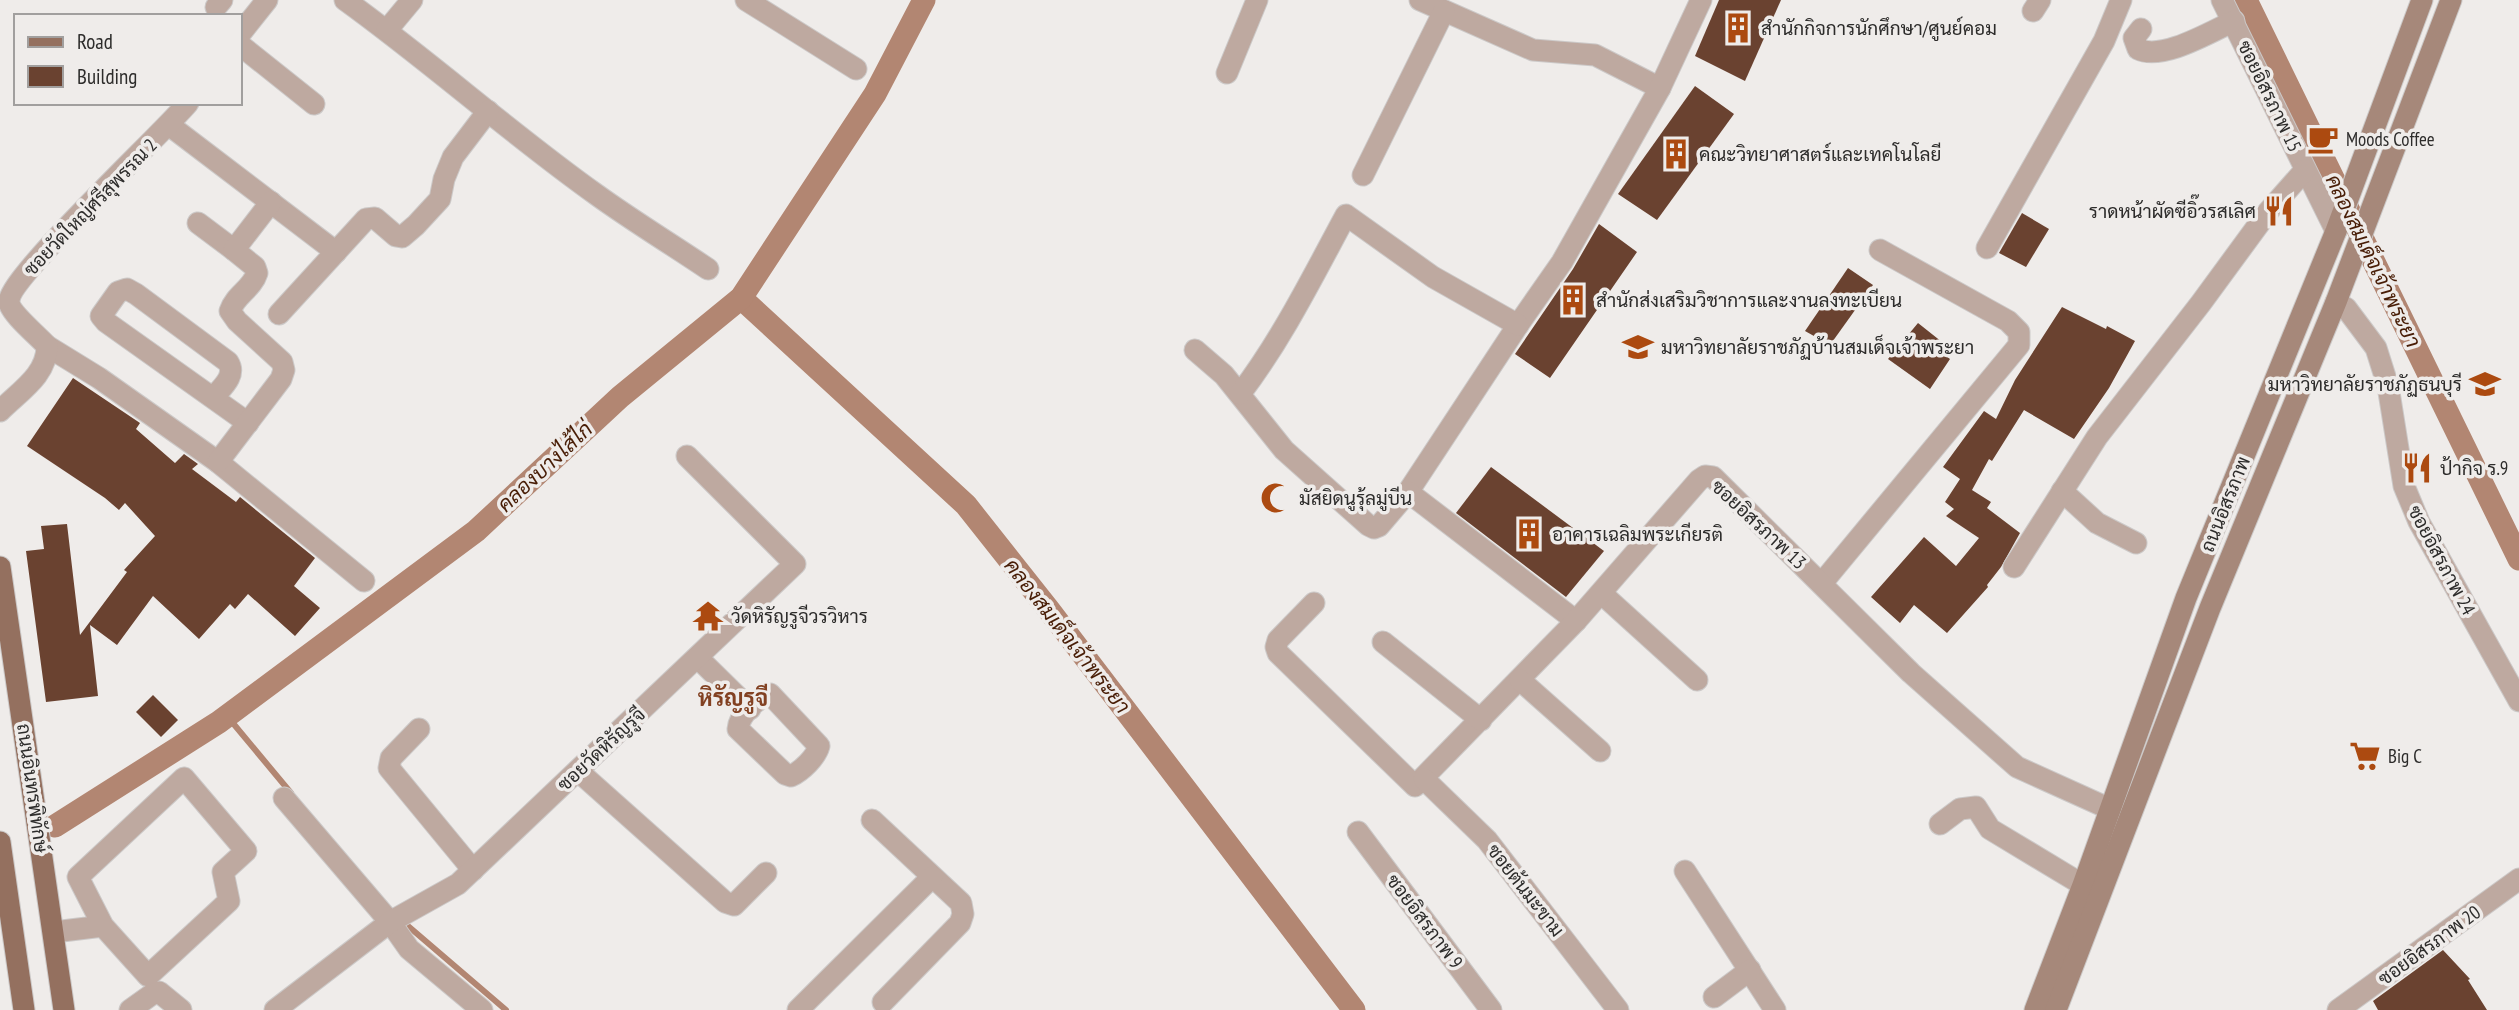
<svg xmlns="http://www.w3.org/2000/svg" width="2519" height="1010" font-family="'PT Sans Narrow',Sarabun,sans-serif">
<style>
.lines{fill:none;stroke-linecap:round;stroke-linejoin:round}
.stream{stroke:#b28672;stroke-width:6}
.canal{stroke:#b28672;stroke-width:23}
.building{fill:#6a4230}
.street-casing{stroke:#ccc9c8;stroke-width:23}
.secondary-casing{stroke:#ccc9c8;stroke-width:23}
.primary-casing{stroke:#ccc9c8;stroke-width:23}
.street{stroke:#bea9a0;stroke-width:21}
.secondary{stroke:#a6887a;stroke-width:21}
.primary{stroke:#94705f;stroke-width:21}
.labels{text-anchor:middle;stroke-width:7;stroke-linejoin:round;paint-order:stroke}
.poi-label{font-size:19px;fill:#2d2c2b;stroke:#efecea;text-anchor:start}
.street-label{font-size:19px;fill:#2d2c2b;stroke:#efecea}
.water-label{font-size:21px;font-style:italic;fill:#481d06;stroke:#efecea}
.quarter-label{font-size:23px;font-weight:bold;fill:#824122;stroke:#efecea}
</style>
<rect width="100%" height="100%" fill="#efecea"/>
<g class="lines">
<g class="stream">
<polyline points="227,716 291,793"/>
<polyline points="401,920 506,1010"/>
</g>
<g class="canal">
<polyline points="2246,0 2519,559"/>
<polyline points="741,298 966,505 1049,610 1354,1010"/>
<polyline points="55,826 219,722 476,531 620,397 741,298 875,94 924,0"/>
</g>
</g>
<g class="building">
<polygon points="1719,0 1781,0 1745,81 1695,56"/>
<polygon points="1695,86 1734,114 1657,220 1618,194"/>
<polygon points="2022,213 2049,229 2026,267 1999,253"/>
<polygon points="1599,224 1637,252 1550,378 1515,354 1573,269"/>
<polygon points="1848,268 1873,285 1830,345 1805,331"/>
<polygon points="2062,307 2106,329 2107,326 2135,341 2109,388 2074,439 2024,410 1992,461 1989,459 1972,490 1991,502 1987,508 2020,533 2001,567 1987,585 1988,587 1947,633 1914,605 1900,623 1871,597 1924,537 1956,566 1979,538 1946,516 1954,509 1945,502 1960,479 1943,467 1984,411 1996,419 2015,380"/>
<polygon points="1918,323 1947,346 1941,352 1950,359 1930,389 1888,359"/>
<polygon points="73,378 140,423 136,429 175,463 184,454 198,464 192,469 236,502 240,497 315,558 294,586 320,608 295,636 248,594 235,609 230,604 199,639 153,596 117,645 90,625 98,696 46,702 26,551 44,549 41,526 67,524 80,635 127,572 124,570 155,536 125,503 119,510 105,498 27,446"/>
<polygon points="1491,467 1604,551 1566,597 1456,513"/>
<polygon points="153,695 178,720 161,737 136,712"/>
<polygon points="2443,950 2470,979 2468,980 2487,1010 2378,1010 2373,1001"/>
</g>
<g class="lines">
<g class="street-casing">
<g id="street">
<path d="M345 0C431 62 511 134 597 195 633 221 671 244 708 269"/>
<polyline points="746,0 856,69"/>
<polyline points="1420,0 1533,50 1595,55 1660,88"/>
<polyline points="2222,0 2336,231"/>
<polyline points="216,7 222,0"/>
<polyline points="2033,11 2040,0"/>
<path d="M2141 29 2134 38 2138 49C2162 61 2210 32 2234 21"/>
<polyline points="387,30 412,0"/>
<polyline points="240,34 267,0"/>
<polyline points="240,45 314,104"/>
<polyline points="1227,73 1257,0"/>
<polyline points="169,125 336,252"/>
<polyline points="1363,175 1444,11"/>
<polyline points="198,223 234,250"/>
<polyline points="1987,248 2104,41 2121,0"/>
<polyline points="2336,302 2346,308 2376,348 2388,386 2404,486 2419,522 2519,701"/>
<polyline points="279,314 366,219 375,218 396,236 402,237 416,225 440,199 444,179 453,157 488,111"/>
<polyline points="47,346 99,378 218,462 364,581"/>
<polyline points="1195,350 1224,375 1284,450 1368,525 1374,528 1379,526 1408,492 1518,325 1562,262 1660,88 1701,0"/>
<path d="M1240 394C1282 339 1313 276 1346 215L1433 277 1518 325"/>
<path d="M213 398C221 388 237 376 228 362L136 294 127 289 118 292 101 316 106 322 248 423"/>
<path d="M0 411C20 391 47 375 47 346 38 336 10 313 9 302 8 278 163 133 188 103"/>
<path d="M218 462 281 379 284 370 282 362 237 321 230 311C235 295 252 289 257 273L255 267 234 250 271 202"/>
<polyline points="2062,491 2097,523 2136,543"/>
<polyline points="1408,492 1576,621"/>
<polyline points="2014,567 2097,437 2201,303 2267,213 2305,170"/>
<polyline points="1822,583 2019,345 2019,332 2008,321 1880,250"/>
<polyline points="1601,593 1697,680"/>
<polyline points="1314,603 1278,640 1276,647 1278,653 1415,786 1576,621 1699,480 1705,476 1713,477 1911,673 2017,767 2110,809"/>
<polyline points="1383,642 1481,720"/>
<polyline points="698,658 750,709"/>
<polyline points="1520,680 1600,751"/>
<path d="M770 694 819 746C816 757 802 771 791 776L785 774 738 729C739 715 757 698 770 694Z"/>
<polyline points="419,729 391,758 389,768 473,870"/>
<polyline points="578,771 725,902 734,905 766,873"/>
<polyline points="1424,779 1487,840 1618,1010"/>
<polyline points="284,798 390,922 409,949 482,1010"/>
<polyline points="872,820 961,903 963,914 960,923 883,1002"/>
<polyline points="1940,824 1960,809 1976,807 1990,829 2083,885"/>
<polyline points="1358,832 1491,1010"/>
<polyline points="1685,871 1775,1010"/>
<polyline points="54,932 103,926 148,976 229,901 223,872 246,851 184,778 78,877 103,926"/>
<polyline points="1714,997 1750,970"/>
<polyline points="130,1010 151,995 159,992 181,1010"/>
<polyline points="275,1010 390,922 458,884 795,564 687,456"/>
<polyline points="798,1010 932,877"/>
<polyline points="2338,1010 2519,879"/>
</g>
</g>
<g class="secondary-casing">
<g id="secondary">
<polyline points="2035,1010 2083,885 2186,598 2336,231 2422,0"/>
<polyline points="2056,1010 2210,608 2336,302 2451,0"/>
</g>
</g>
<g class="primary-casing">
<g id="primary">
<polyline points="0,567 64,1010"/>
<polyline points="0,842 24,1010"/>
</g>
</g>
<use href="#street" class="street"/>
<use href="#secondary" class="secondary"/>
<use href="#primary" class="primary"/>
</g>
<defs>
<g id="building-bare" transform="scale(2.415)"><path d="M-4-6H4V6H1V3H-1V6H-4ZM-2.5-4.3h1.7v1.8h-1.7ZM.8-4.3h1.7v1.8H.8ZM-2.5-1h1.7V.8h-1.7ZM.8-1h1.7V.8H.8Z" fill="#ac4a10" stroke="#efecea" stroke-width="2.5" paint-order="stroke"/></g>
<g id="cafe-bare" transform="scale(2.415)"><path d="M-5.5-4.5H6V0H3Q3 3.5 0 3.5H-2.5Q-5.5 3.5-5.5 0ZM3-3.2v2h1.7v-2ZM-6 4.5H4V6H-6Z" fill="#ac4a10" stroke="#efecea" stroke-width="2.5" paint-order="stroke"/></g>
<g id="restaurant-bare" transform="scale(2.415)"><path d="M-5-6h1v4h1v-4h1v4h1v-4h1v5L-1.5 .5V6h-2V.5L-5-1ZM5-6V6H3V1.5H1.5Q1.5-4 5-6Z" fill="#ac4a10" stroke="#efecea" stroke-width="2.5" paint-order="stroke"/></g>
<g id="university-bare" transform="scale(2.415)"><path d="M0-5L7-2L0 1L-7-2ZM-4 1L0 2.5L4 1V4Q0 6-4 4Z" fill="#ac4a10" stroke="#efecea" stroke-width="2.5" paint-order="stroke"/></g>
<g id="mosque-bare" transform="scale(2.415)"><path d="M3.5-4.9A6 6 0 1 0 3.5 4.9A5 5 0 1 1 3.5-4.9Z" fill="#ac4a10" stroke="#efecea" stroke-width="2.5" paint-order="stroke"/></g>
<g id="temple-bare" transform="scale(2.415)"><path d="M0-6L5-2H3V0L6.5 2.5H4V6H1.5V3h-3V6H-4V2.5H-6.5L-3 0V-2H-5Z" fill="#ac4a10" stroke="#efecea" stroke-width="2.5" paint-order="stroke"/></g>
<g id="supermarket-bare" transform="scale(2.415)"><path d="M-6-5.5h2.5l.6 2H6L4.5 2H-2.5L-4.4-4H-6ZM-1.5 3.2a1.3 1.3 0 1 0 .1 0ZM3 3.2a1.3 1.3 0 1 0 .1 0Z" fill="#ac4a10" stroke="#efecea" stroke-width="2.5" paint-order="stroke"/></g>
</defs>
<g fill-rule="evenodd">
<use href="#building-bare" x="1738" y="28"/>
<use href="#cafe-bare" x="2323" y="139"/>
<use href="#building-bare" x="1676" y="154"/>
<use href="#restaurant-bare" x="2279" y="211"/>
<use href="#building-bare" x="1573" y="300"/>
<use href="#university-bare" x="1638" y="347"/>
<use href="#university-bare" x="2485" y="384"/>
<use href="#restaurant-bare" x="2417" y="468"/>
<use href="#mosque-bare" x="1276" y="498"/>
<use href="#building-bare" x="1529" y="534"/>
<use href="#temple-bare" x="708" y="616"/>
<use href="#supermarket-bare" x="2365" y="756"/>
</g>
<g class="labels">
<g class="poi-label">
<text x="1761" y="35">สำนักกิจการนักศึกษา/ศูนย์คอม</text>
<text x="2346" y="146">Moods Coffee</text>
<text x="1699" y="161">คณะวิทยาศาสตร์และเทคโนโลยี</text>
<text x="2256" y="218" text-anchor="end">ราดหน้าผัดซีอิ๊วรสเลิศ</text>
<text x="1596" y="307">สำนักส่งเสริมวิชาการและงานลงทะเบียน</text>
<text x="1661" y="354">มหาวิทยาลัยราชภัฏบ้านสมเด็จเจ้าพระยา</text>
<text x="2462" y="391" text-anchor="end">มหาวิทยาลัยราชภัฏธนบุรี</text>
<text x="2440" y="475">ป้ากิจ ร.9</text>
<text x="1299" y="505">มัสยิดนูรุ้ลมู่บีน</text>
<text x="1552" y="541">อาคารเฉลิมพระเกียรติ</text>
<text x="731" y="623">วัดหิรัญรูจีวรวิหาร</text>
<text x="2388" y="763">Big C</text>
</g>
<g class="street-label">
<text transform="translate(2270 96) rotate(64)" y="7">ซอยอิสรภาพ 15</text>
<text transform="translate(90 207) rotate(-46)" y="7">ซอยวัดใหญ่ศรีสุพรรณ 2</text>
<text transform="translate(2225 504) rotate(-68)" y="7">ถนนอิสรภาพ</text>
<text transform="translate(1759 524) rotate(43)" y="7">ซอยอิสรภาพ 13</text>
<text transform="translate(2442 560) rotate(62)" y="7">ซอยอิสรภาพ 24</text>
<text transform="translate(601 749) rotate(-43)" y="7">ซอยวัดหิรัญรูจี</text>
<text transform="translate(33 788) rotate(82)" y="7">ถนนอินทรพิทักษ์</text>
<text transform="translate(1526 890) rotate(52)" y="7">ซอยต้นมะขาม</text>
<text transform="translate(1425 921) rotate(53)" y="7">ซอยอิสรภาพ 9</text>
<text transform="translate(2429 945) rotate(-36)" y="7">ซอยอิสรภาพ 20</text>
</g>
<g class="water-label">
<text transform="translate(2373 261) rotate(64)" y="7">คลองสมเด็จเจ้าพระยา</text>
<text transform="translate(545 467) rotate(-43)" y="7">คลองบางไส้ไก่</text>
<text transform="translate(1067 636) rotate(52)" y="7">คลองสมเด็จเจ้าพระยา</text>
</g>
<g class="quarter-label">
<text x="733" y="706">หิรัญรูจี</text>
</g>
</g>
<rect x="14" y="14" width="228" height="91" fill="#efecea" stroke="#a19f9e" stroke-width="2"/>
<rect x="28" y="37" width="35" height="10" fill="#94705f" stroke="#a19f9e" stroke-width="2"/>
<text x="77" y="49" font-size="21" fill="#2d2c2b">Road</text>
<rect x="28" y="66" width="35" height="21" fill="#6a4230" stroke="#a19f9e" stroke-width="2"/>
<text x="77" y="84" font-size="21" fill="#2d2c2b">Building</text>
</svg>
